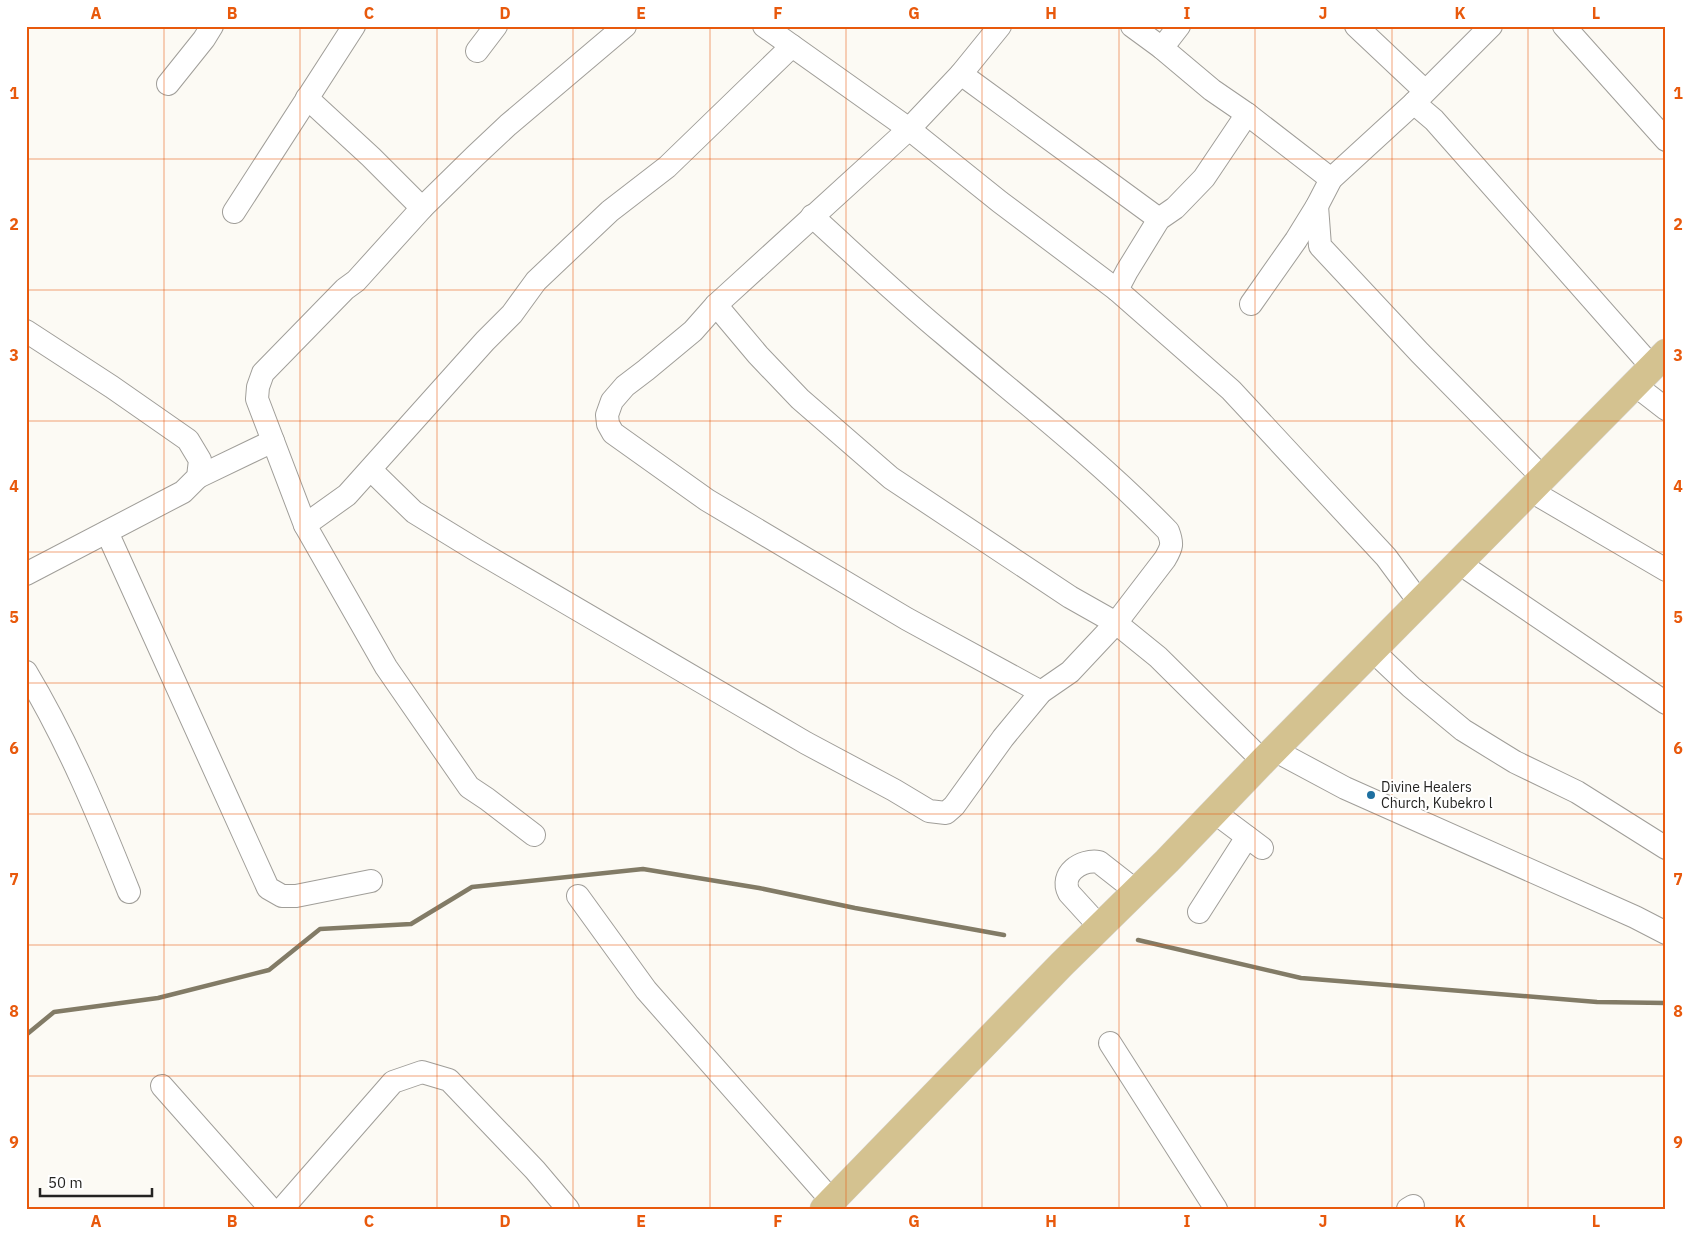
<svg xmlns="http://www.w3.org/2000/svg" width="1692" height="1235" font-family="'IBM Plex Sans',sans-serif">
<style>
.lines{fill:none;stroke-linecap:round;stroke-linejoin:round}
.stream{stroke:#827b66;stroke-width:4.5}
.minor-casing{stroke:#a09e99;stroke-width:24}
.major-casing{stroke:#d8d7d7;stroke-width:29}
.minor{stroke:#fff;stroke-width:22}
.major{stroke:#d4c290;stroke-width:28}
.grid{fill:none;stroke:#e8590c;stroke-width:1;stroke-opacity:0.55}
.poi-dot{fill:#1e70a1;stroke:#fff;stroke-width:2}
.labels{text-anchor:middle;stroke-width:4;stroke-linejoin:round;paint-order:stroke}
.poi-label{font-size:14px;fill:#242321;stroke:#fff;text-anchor:start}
.neatline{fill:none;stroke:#e8590c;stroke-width:2}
.grid-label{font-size:16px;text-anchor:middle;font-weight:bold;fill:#e8590c}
</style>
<rect width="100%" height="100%" fill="#fcfaf4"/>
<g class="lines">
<g class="stream">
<polyline points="1138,940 1301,978 1597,1002 1666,1003"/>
<polyline points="26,1035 54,1012 158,998 269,970 320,929 411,924 472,887 643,869 759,888 855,908 1004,935"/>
</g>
<g class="minor-casing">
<g id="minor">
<polyline points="764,26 909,129 1000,202 1117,290 1231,390 1386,557 1420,603"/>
<polyline points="1000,26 961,74 909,129 716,305 693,331 646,370 625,386 612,401 607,415 608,424 613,433 707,500 907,619 1041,692"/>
<polyline points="1132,26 1162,48 1212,90 1247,114 1331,179"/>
<polyline points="1356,26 1425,91"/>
<polyline points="1564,26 1666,140"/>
<polyline points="1162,48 1179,26"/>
<polyline points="477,51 496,26"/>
<polyline points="961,74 1159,219"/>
<polyline points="168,84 204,39 212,26"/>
<polyline points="307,98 371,157 422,208"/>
<polyline points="1414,103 1434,120 1652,367"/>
<polyline points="1317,206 1320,246 1420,353 1543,478"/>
<polyline points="234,212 354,26"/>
<polyline points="1117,290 1127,271 1159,219 1175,208 1204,178 1247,114"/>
<polyline points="1251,304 1296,240 1317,206 1331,179 1414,103 1491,26"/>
<polyline points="716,305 758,355 800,399 891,478 1070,597 1116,623 1158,657 1263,761"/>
<polyline points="26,331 112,387 188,440 200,460 198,477 183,492 26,574"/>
<polyline points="1635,385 1666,409"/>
<path d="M371 470 414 512 476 550 806 743 894 790 929 811 946 813 954 806 1003 738 1041 692 1070 672 1116 623 1165 559C1172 547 1173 544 1168 531 1099 460 1020 399 945 335 899 297 856 256 812 216"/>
<polyline points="198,477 273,441"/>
<polyline points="1531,491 1666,570"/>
<polyline points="305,525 347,495 485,341 512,314 536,281 555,263 610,211 667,167 792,46"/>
<polyline points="107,532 268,888 282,896 296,896 371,881"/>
<polyline points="1459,563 1666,703"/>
<polyline points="1373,651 1411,687 1463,730 1515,762 1577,792 1666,848"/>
<path d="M26 672C68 742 99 817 129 892"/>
<polyline points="1274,750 1345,788 1635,917 1666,933"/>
<polyline points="1214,812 1262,848"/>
<polyline points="534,835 487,799 469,787 386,667 305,525 257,399 258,387 263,373 345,289 356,281 422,208 475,156 508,125 625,26"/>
<polyline points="578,896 646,990 832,1201"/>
<polyline points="1199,912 1247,837"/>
<path d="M1100 927 1069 893C1059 874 1081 859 1099 862L1136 891"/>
<polyline points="1110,1043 1216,1209"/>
<polyline points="162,1086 271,1209"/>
<polyline points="282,1209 393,1082 422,1072 449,1080 535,1170 568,1209"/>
<polyline points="1408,1209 1413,1206"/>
</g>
</g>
<g class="major-casing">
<polyline id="major" points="824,1209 1062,964 1167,861 1263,761 1666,353"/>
</g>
<use href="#minor" class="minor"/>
<use href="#major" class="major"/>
</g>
<path class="grid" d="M164 26V1209M300 26V1209M437 26V1209M573 26V1209M710 26V1209M846 26V1209M982 26V1209M1119 26V1209M1255 26V1209M1392 26V1209M1528 26V1209M26 159H1666M26 290H1666M26 421H1666M26 552H1666M26 683H1666M26 814H1666M26 945H1666M26 1076H1666"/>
<circle class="poi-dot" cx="1371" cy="795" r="5"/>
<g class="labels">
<g class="poi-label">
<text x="1381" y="792">Divine Healers<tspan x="1381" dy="16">Church, Kubekro l</tspan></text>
</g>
</g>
<rect width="1692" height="1235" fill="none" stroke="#ffffff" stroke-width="55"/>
<path d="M40 1188v8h112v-8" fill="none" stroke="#242321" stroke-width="2.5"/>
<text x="48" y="1188" font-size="15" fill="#242321" stroke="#ffffff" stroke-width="4" paint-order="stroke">50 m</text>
<rect x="28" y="28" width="1636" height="1180" class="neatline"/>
<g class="grid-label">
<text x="96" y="19">A</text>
<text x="232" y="19">B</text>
<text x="369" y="19">C</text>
<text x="505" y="19">D</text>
<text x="641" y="19">E</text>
<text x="778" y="19">F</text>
<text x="914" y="19">G</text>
<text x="1051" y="19">H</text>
<text x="1187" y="19">I</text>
<text x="1323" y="19">J</text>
<text x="1460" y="19">K</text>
<text x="1596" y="19">L</text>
<text x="14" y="99">1</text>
<text x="1678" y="99">1</text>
<text x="14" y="230">2</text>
<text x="1678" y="230">2</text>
<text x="14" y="361">3</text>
<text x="1678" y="361">3</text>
<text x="14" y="492">4</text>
<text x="1678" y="492">4</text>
<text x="14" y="623">5</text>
<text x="1678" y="623">5</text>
<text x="14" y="754">6</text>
<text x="1678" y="754">6</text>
<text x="14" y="885">7</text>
<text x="1678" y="885">7</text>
<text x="14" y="1017">8</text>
<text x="1678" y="1017">8</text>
<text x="14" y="1148">9</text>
<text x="1678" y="1148">9</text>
<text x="96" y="1227">A</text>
<text x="232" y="1227">B</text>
<text x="369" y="1227">C</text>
<text x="505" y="1227">D</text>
<text x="641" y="1227">E</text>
<text x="778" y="1227">F</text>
<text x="914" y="1227">G</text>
<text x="1051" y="1227">H</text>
<text x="1187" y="1227">I</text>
<text x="1323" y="1227">J</text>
<text x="1460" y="1227">K</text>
<text x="1596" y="1227">L</text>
</g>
</svg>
